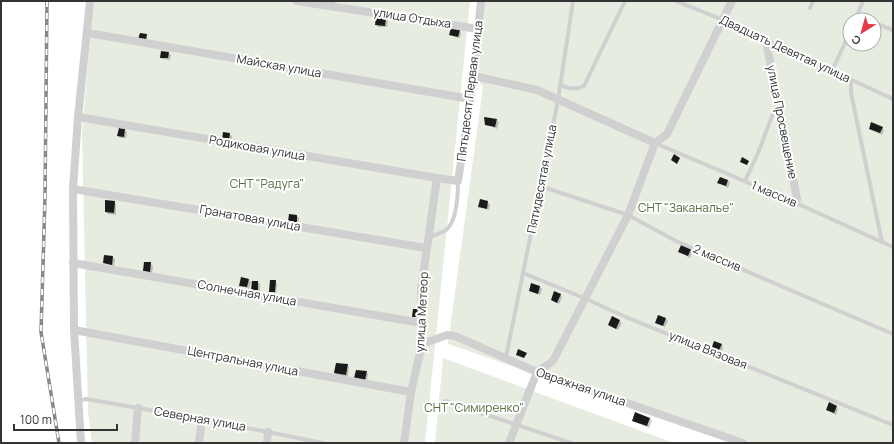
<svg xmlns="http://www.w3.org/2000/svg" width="894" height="444" font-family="Manrope,sans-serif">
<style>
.green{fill:#e6ecdf;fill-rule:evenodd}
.shadow{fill:#0003}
.building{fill:#1a1a1a}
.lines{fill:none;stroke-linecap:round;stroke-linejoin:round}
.lane{stroke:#d0d0d0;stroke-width:4}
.street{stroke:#d0d0d0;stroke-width:8}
.rail-casing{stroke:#888;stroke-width:3.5}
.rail{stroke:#fff;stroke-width:2;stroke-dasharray:6;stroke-linecap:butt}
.labels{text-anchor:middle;stroke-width:4;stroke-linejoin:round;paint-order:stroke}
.street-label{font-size:12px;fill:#333;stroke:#fff}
.park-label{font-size:12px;fill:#56703f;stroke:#fff}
</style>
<rect width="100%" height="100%" fill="#fff"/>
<g class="green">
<polygon points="93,1 470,1 425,443 92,443 88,413 82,132"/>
<path d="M480 1H893V443H734L448 344 483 87 471 69ZM850 20H874V44H850Z"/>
<polygon points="443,358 674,443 435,443"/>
</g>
<g class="shadow">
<polygon points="323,1 335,1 334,5"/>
<polygon points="385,19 388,21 387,27 378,27 376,24"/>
<polygon points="459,30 461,33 460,38 451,35"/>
<polygon points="168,53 171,55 170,60 163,59 161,57"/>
<polygon points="496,120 499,122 497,129 486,124"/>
<polygon points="882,127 884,130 882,135 870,129"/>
<polygon points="125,130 127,132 126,138 120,138 118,135"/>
<polygon points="229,134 232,136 231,142 225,141"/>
<polygon points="728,180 730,183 728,188 719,183"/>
<polygon points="481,200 490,204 489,210 479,206"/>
<polygon points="114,202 116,204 116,215 108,214 106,212"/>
<polygon points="290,215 297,216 299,218 299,225"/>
<polygon points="691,248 693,250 690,258 680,252"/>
<polygon points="112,257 115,259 114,266 104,263"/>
<polygon points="150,263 153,266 152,273 146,272 144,270"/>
<polygon points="249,280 251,282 249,289 240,285"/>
<polygon points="275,281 277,284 276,294 270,291"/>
<polygon points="258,282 260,284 260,292 254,291 252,289"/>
<polygon points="540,287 542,289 540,295 530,291"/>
<polygon points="560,294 562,297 559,304 552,300"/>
<polygon points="666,319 668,321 665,327 656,322"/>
<polygon points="619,321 622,323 618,330 609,325"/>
<polygon points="721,344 723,347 722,352 713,347"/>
<polygon points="347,365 349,367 348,377 337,375 335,373"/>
<polygon points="366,372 368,374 367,381 358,380"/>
<polygon points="836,407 838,409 836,415 827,410"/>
<polygon points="650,418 652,421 649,428 633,421"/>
</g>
<g class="building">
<polygon points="376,17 386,18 385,26 375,25"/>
<polygon points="451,28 460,30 458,37 449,35"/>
<polygon points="140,33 147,34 146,41 138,39"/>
<polygon points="161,51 169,52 168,58 160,58"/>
<polygon points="484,117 497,119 495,127 485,125"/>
<polygon points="871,122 883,127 880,133 869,129"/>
<polygon points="119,128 125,129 124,137 117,136"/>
<polygon points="223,132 230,133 229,140 222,140"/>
<polygon points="674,154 680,158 677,164 671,160"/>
<polygon points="742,157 749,161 747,165 740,162"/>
<polygon points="720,177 728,180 726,186 717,183"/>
<polygon points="480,199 488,201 487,209 478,207"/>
<polygon points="105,200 115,201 114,213 105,212"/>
<polygon points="289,214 297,215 297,223 288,222"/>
<polygon points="682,243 692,247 688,256 678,252"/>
<polygon points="104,255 113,256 112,265 103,263"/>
<polygon points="144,262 151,262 150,272 143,271"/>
<polygon points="241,277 249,279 247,287 239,286"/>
<polygon points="270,280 276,280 275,292 269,292"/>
<polygon points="252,281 258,281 258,290 251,290"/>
<polygon points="531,283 540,286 538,294 529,291"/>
<polygon points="554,291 561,294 557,303 551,300"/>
<polygon points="413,309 419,309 417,317 412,317"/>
<polygon points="658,315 666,318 663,326 655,323"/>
<polygon points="612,316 620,320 616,329 608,325"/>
<polygon points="714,341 722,344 719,350 712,347"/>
<polygon points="518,349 527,353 524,358 516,355"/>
<polygon points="336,363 348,364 346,375 334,373"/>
<polygon points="356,370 367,371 365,380 354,378"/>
<polygon points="829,402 837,406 834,413 826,410"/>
<polygon points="635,412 650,418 647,426 632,421"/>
</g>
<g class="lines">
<g class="lane">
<polyline points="676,1 723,20 893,99"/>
<polyline points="810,8 813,1"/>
<polyline points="857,16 867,20"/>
<polyline points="855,20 863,1"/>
<polyline points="874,23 893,30"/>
<polyline points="832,71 850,32"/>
<polyline points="851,80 851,93 882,242"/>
<path d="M560 85C569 89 575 90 584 86L625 1"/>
<polyline points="655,143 796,203 893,247"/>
<polyline points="745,181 758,153 777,103"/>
<polyline points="540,186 628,215 676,241 893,334"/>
<path d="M429 238C434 234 441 234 446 230 457 221 458 194 458 181"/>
<polyline points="523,273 584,298 628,318 893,425"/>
<polyline points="506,357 558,100 573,1"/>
<polyline points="78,401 86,399 202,419 323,443"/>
<polyline points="445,401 571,443"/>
</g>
<g class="street">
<polyline points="297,1 478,29"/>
<polyline points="88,33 470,99"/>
<polyline points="766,41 797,199 796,203"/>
<polyline points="474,76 537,90 655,143"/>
<polyline points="78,117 437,178"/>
<polyline points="73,189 426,248"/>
<polyline points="73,263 421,323"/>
<polyline points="74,330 411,392"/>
<polyline points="422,344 447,335 455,336 537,372 743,443"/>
<polyline points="81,443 74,330 73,189 78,117 90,1"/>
<polyline points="135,443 138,408"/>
<polyline points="199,443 202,419"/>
<polyline points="267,443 268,432"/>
<polyline points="404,443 411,392 422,344 421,290 437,178 458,181 473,83 481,1"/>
<polyline points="509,443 537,372 553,361 628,215 655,143 667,134 732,1"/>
</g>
<g class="rail-casing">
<polyline id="rail" points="47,1 45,197 41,332 59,443"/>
</g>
<use href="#rail" class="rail"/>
</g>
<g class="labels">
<g class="street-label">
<text transform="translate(412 18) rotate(9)" y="4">улица Отдыха</text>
<text transform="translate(785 49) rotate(25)" y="4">Двадцать Девятая улица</text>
<text transform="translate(279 66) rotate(10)" y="4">Майская улица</text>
<text transform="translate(470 91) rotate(-83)" y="4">Пятьдесят Первая улица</text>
<text transform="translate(782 122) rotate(79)" y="4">улица Просвещение</text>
<text transform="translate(257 148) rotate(10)" y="4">Родиковая улица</text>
<text transform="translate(542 179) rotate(-79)" y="4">Пятидесятая улица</text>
<text transform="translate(774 194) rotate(23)" y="4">1 массив</text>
<text transform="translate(250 218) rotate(10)" y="4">Гранатовая улица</text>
<text transform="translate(717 258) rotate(23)" y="4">2 массив</text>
<text transform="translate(247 293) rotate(10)" y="4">Солнечная улица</text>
<text transform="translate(422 312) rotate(-87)" y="4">улица Метеор</text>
<text transform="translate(708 350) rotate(22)" y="4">улица Вязовая</text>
<text transform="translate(243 361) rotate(11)" y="4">Центральная улица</text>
<text transform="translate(581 387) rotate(19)" y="4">Овражная улица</text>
<text transform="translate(200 419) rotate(10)" y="4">Северная улица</text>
</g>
<g class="park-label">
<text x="267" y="188">СНТ "Радуга"</text>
<text x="686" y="212">СНТ "Заканалье"</text>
<text x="474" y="412">СНТ "Симиренко"</text>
</g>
</g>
<rect width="894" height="444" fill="none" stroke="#333333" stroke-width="4"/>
<g transform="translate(862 32) rotate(217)"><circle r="19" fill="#ffffff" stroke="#adadad"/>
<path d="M0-3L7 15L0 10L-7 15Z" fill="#e63946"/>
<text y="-6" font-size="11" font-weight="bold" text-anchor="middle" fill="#333333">С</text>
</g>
<path d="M14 424v6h103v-6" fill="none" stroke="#333333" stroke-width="2"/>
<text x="20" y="424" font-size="12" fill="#333333" stroke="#ffffff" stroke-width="3" paint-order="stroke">100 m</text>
</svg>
